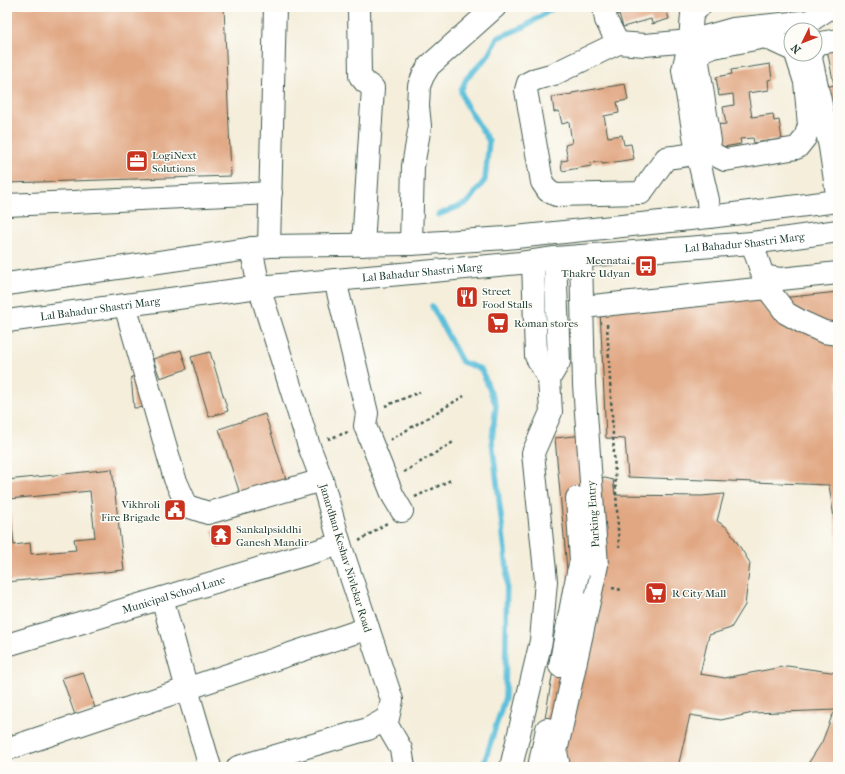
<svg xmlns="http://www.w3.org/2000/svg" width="845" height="774" font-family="'IM FELL French Canon',serif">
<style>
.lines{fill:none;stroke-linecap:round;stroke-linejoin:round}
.stream{stroke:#5bbfda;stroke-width:5.5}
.building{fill:#e1a783;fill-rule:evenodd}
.minor-casing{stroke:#3f584d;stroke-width:24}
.major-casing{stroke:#3f584d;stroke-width:24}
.path{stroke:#3f584d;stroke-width:2.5;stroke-dasharray:3 3;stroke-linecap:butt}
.minor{stroke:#fff;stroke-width:22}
.major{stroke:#fff;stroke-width:22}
.minor-bridge-casing{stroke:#3f584d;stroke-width:24;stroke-linecap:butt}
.minor-bridge{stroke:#fff;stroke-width:22}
.labels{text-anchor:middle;stroke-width:3;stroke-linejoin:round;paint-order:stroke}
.poi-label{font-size:11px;fill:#1f3d34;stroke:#fdfcf7;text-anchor:start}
.street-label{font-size:11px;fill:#1f3d34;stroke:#fdfcf7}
</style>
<rect width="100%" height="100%" fill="#fdfcf7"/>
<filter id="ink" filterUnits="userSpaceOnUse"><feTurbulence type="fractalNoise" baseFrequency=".025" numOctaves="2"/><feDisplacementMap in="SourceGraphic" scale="8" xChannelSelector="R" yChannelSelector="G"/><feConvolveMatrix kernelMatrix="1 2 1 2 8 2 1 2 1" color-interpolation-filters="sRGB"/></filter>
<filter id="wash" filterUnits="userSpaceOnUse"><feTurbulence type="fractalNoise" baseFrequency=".012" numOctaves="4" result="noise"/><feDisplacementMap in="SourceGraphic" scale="16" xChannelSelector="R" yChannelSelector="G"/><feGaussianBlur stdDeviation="0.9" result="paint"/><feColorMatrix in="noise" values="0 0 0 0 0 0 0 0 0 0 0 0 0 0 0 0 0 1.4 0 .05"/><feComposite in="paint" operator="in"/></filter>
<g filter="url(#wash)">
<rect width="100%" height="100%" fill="#f4eedb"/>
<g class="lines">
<g class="stream">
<polyline points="438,215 467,203 485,180 489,141 465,103 461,91 466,79 488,56 497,38 524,27 555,7"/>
<polyline points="432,306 462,362 481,369 496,405 492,440 507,568 505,697 483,767"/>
</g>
</g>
<g id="blocks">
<g class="building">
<polygon points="7,7 224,7 231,176 7,183"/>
<polygon points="613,7 670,7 666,8 669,19 652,24 651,19 623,27 619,14 615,15"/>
<polygon points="838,48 838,117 837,117 834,103 830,104 826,87 834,85 827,50"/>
<polygon points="770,64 772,79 768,80 769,90 748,93 752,117 773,114 774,121 779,120 782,139 754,143 753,138 740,139 741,144 717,148 713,125 726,124 723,107 734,105 733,94 719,96 716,77 732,74 731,70"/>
<polygon points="625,84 628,100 617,102 619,113 604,116 608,137 622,135 624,145 631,144 634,159 602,164 602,162 590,163 591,166 562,171 561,161 568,160 565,145 572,143 569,122 562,124 559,111 554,112 552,97 572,94 572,93"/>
<polygon points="754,292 762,300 838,292 838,544 829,485 628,477 625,439 606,438 600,309"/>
<polygon points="181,350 187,369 160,378 153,359"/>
<polygon points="210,352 228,411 209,417 191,357"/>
<polygon points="143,376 147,407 134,408 131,377"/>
<polygon points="265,414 287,482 241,497 219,429"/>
<polygon points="594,434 597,476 613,480 615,495 702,496 724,494 717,521 728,528 750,563 745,605 731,628 709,635 700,674 725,678 787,666 838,673 838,767 806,767 822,742 832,716 837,710 753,713 721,720 690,715 678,767 537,767 568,580 555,438"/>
<path d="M112 469 124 570 7 582V480ZM90 491 95 537 74 539 76 550 31 554 30 543 14 545 9 499Z"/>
<polygon points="226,527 230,540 216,545 212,530"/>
<polygon points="83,672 95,708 75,715 62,678"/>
</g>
</g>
</g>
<g filter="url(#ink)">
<use href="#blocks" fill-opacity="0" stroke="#3f584d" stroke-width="1"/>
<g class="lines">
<g class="minor-casing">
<g id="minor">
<polyline points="359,7 360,76 365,82 373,88 363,245"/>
<polyline points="604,7 606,20 618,43 645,45 690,41 733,29 810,21 831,7"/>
<polyline points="699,7 692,14 690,41 683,70 697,153 708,200 709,217"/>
<path d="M618 43 554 74 536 79 528 83 526 90 542 182 548 191 556 195 641 193 666 158C682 155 703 157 710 141L698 62 700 53 704 49 765 37 791 49"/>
<polyline points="815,47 820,43 838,40"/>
<polyline points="812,54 811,58 830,147 838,201"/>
<polyline points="707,148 715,155 725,160 797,148 805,138 809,125 805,82 796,54"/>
<polyline points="7,205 271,193"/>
<polyline points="752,243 767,288 786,313 802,322 824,332 838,334"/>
<polyline points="411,244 413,166 420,126 418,106 419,86 423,76 429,66 495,7"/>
<polyline points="269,246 275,7"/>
<polyline points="763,276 781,279 838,273"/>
<polyline points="335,280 367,413 365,426 393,496 402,511"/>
<polyline points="125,305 175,479 187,506 208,513 322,480"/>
<polyline points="583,307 767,288"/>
<polyline points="549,379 559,362 555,258"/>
<polyline points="577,498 581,561 578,573"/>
<polyline points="162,598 187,689 210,767"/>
<path id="s1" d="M7 645 340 544"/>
<polyline points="560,666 574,591"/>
<polyline points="384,720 401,749 404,767"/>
<polyline points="7,749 368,628"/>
<polyline points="238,767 368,729 388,718 392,700 340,544 322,480 309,446 259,287 251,248"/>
<polyline points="511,767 541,641 546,581 533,453 551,412 549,379 536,356 533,261"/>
<polyline points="539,767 547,729"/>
<polyline points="559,767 556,752 597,565 584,385 581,256"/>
</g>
</g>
<g class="major-casing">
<g id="major">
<polyline points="7,284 269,246 411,244 506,238 709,217 838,201"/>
<path id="s2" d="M7 321 259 287 520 263 555 258 752 243 838 231"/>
</g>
</g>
<g class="path">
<polyline points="607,324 619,547"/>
<polyline points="385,406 420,392"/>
<polyline points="328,439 348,432"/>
<polyline points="390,440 464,396"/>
<polyline points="404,472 455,441"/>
<polyline points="415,497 451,480"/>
<polyline points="359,541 387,523"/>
<polyline points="612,588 622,590"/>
</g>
<use href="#minor" class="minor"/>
<use href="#major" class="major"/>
<g class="minor-bridge-casing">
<polyline id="minor-bridge" points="574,591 578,573"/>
</g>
<use href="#minor-bridge" class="minor-bridge"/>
</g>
</g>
<defs>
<g id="office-square" transform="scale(1.15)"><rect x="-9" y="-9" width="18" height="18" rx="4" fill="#c8321e" stroke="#fdfcf7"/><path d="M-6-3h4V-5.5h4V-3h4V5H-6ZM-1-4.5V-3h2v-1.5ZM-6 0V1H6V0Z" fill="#fff"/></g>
<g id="bus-square" transform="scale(1.15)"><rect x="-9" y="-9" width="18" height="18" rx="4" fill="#c8321e" stroke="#fdfcf7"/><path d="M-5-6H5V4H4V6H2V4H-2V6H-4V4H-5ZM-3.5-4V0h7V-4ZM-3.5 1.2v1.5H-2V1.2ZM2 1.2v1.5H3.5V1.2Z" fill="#fff"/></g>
<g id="restaurant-square" transform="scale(1.15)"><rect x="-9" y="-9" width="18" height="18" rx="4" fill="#c8321e" stroke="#fdfcf7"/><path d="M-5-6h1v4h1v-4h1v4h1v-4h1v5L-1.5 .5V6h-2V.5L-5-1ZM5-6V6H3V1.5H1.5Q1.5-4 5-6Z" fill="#fff"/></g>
<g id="supermarket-square" transform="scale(1.15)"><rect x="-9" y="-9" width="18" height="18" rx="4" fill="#c8321e" stroke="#fdfcf7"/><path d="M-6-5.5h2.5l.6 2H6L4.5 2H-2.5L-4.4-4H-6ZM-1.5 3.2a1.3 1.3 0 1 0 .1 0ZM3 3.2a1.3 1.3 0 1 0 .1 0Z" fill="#fff"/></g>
<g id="civic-square" transform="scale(1.15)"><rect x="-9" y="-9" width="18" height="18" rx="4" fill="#c8321e" stroke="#fdfcf7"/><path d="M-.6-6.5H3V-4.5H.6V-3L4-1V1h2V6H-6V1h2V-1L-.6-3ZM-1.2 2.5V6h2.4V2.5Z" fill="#fff"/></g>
<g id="temple-square" transform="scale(1.15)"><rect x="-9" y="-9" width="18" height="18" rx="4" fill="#c8321e" stroke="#fdfcf7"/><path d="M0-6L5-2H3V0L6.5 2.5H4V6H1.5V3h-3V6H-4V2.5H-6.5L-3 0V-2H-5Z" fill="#fff"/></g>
</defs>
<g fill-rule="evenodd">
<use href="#office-square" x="137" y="161"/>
<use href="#bus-square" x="646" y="266"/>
<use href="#restaurant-square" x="467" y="297"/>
<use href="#supermarket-square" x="498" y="323"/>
<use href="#civic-square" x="175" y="510"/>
<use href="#temple-square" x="221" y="535"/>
<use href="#supermarket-square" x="656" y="593"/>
</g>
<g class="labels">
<g class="poi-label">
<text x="152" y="159">LogiNext<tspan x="152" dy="13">Solutions</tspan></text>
<text x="630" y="264" text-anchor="end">Meenatai<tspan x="630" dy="13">Thakre Udyan</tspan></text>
<text x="482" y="295">Street<tspan x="482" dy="13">Food Stalls</tspan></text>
<text x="514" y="327">Roman stores</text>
<text x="160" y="508" text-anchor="end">Vikhroli<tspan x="160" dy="13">Fire Brigade</tspan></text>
<text x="236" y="533">Sankalpsiddhi<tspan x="236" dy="13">Ganesh Mandir</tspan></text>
<text x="672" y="597">R City Mall</text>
</g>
<g class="street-label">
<text dy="4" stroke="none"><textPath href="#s2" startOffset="742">Lal Bahadur Shastri Marg</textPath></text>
<text dy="4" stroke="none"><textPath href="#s2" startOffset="418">Lal Bahadur Shastri Marg</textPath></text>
<text dy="4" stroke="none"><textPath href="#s2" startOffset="94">Lal Bahadur Shastri Marg</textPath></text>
<text transform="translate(593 514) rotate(-94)" y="4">Parking Entry</text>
<text transform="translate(346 558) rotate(73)" y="4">Janardhan Keshav Nivlekar Road</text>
<text dy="4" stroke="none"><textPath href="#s1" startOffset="174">Municipal School Lane</textPath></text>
</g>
</g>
<rect width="845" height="774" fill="none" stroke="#fdfcf7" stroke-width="24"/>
<g transform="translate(803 42) rotate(227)"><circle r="19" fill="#fdfcf7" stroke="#a4b0a9"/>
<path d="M0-3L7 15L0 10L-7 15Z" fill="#c8321e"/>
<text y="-6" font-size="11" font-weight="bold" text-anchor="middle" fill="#1f3d34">N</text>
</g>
</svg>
